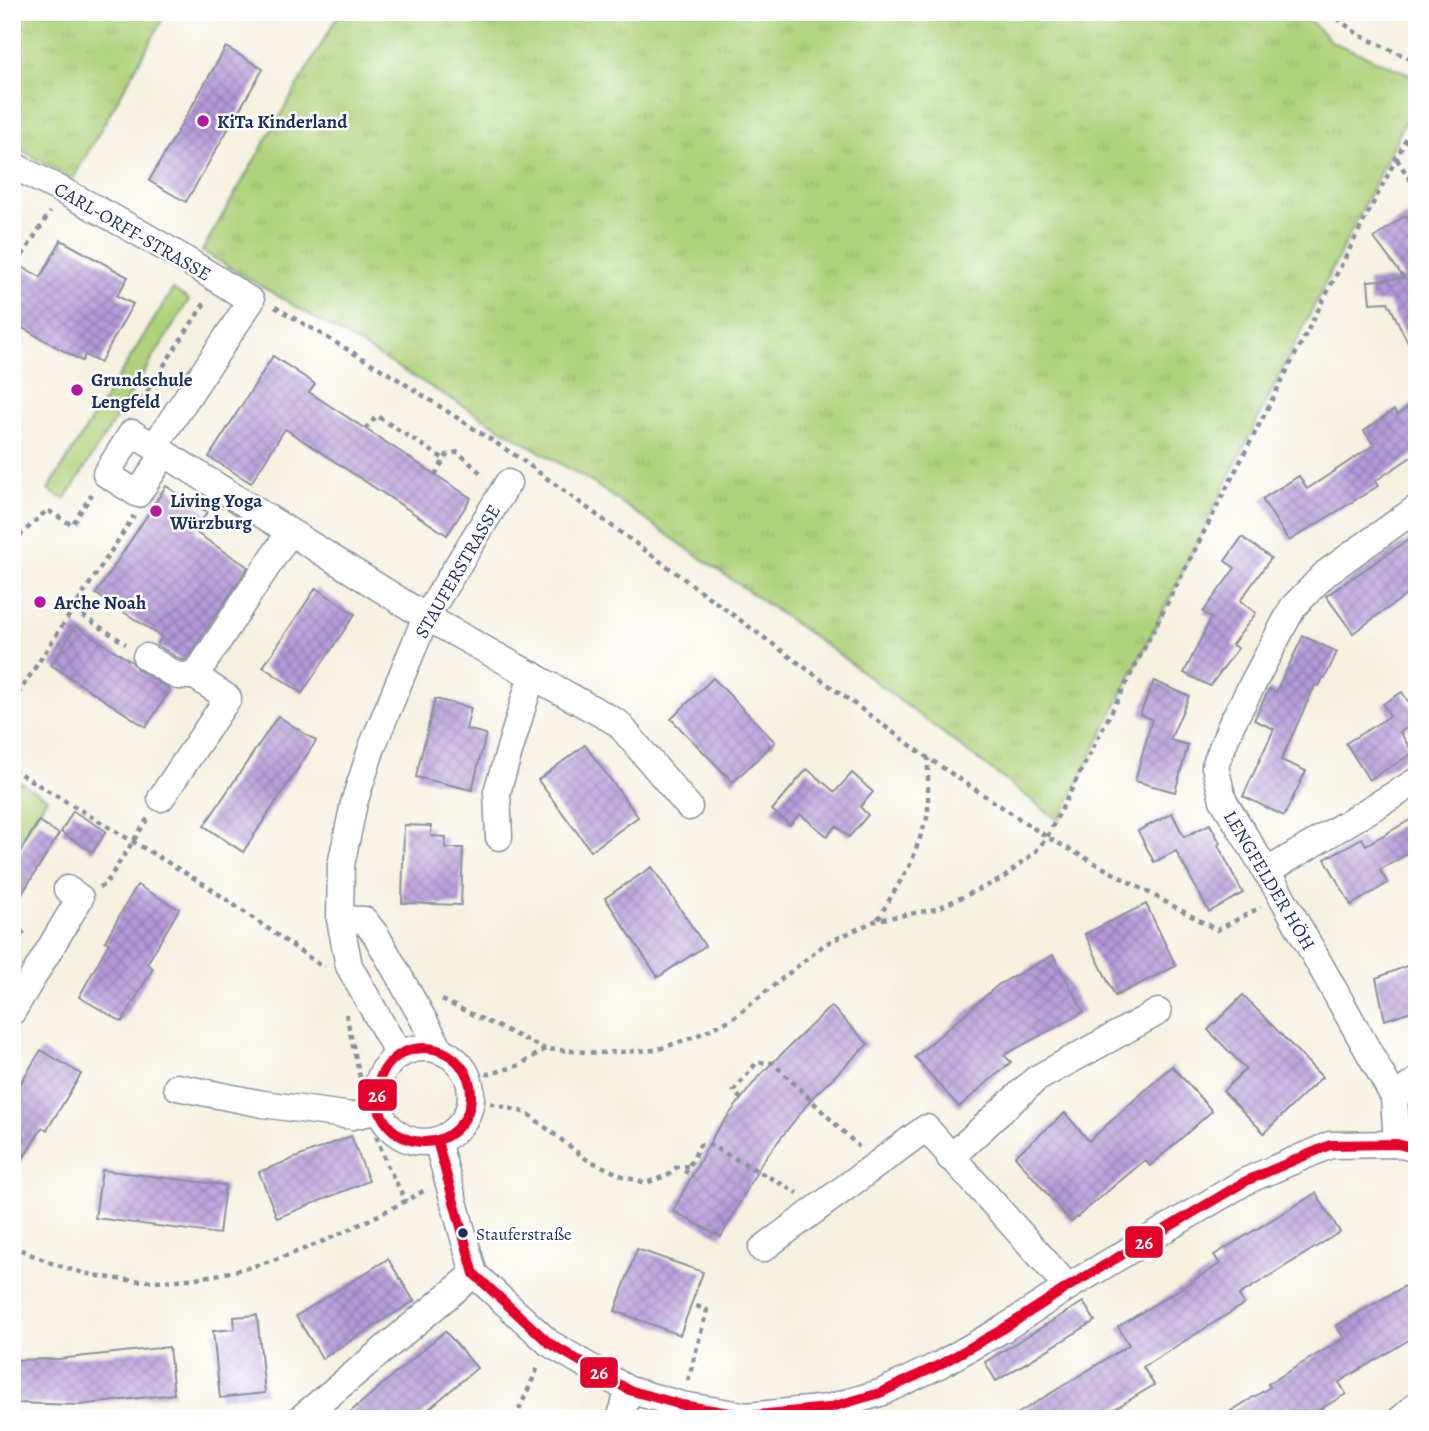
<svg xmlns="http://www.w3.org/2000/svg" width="1429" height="1431" font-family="Alegreya,serif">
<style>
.grass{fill:url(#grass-tufts);stroke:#65816d;stroke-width:2}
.park{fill:#afd37c;stroke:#65816d;stroke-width:2}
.building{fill:url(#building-cross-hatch)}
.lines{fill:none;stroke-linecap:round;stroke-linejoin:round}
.minor-casing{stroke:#88909e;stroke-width:29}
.path{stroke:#88909e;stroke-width:4.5;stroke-dasharray:5 5;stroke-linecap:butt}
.minor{stroke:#fff;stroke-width:26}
.bus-1-casing{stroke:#fff;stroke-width:16}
.bus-1{stroke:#e4002b;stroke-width:10}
.poi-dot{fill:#b5179e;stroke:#fff;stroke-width:2.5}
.bus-dot{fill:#1b2f5e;stroke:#fff;stroke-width:2.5}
.labels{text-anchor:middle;stroke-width:5;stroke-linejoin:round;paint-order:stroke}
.bus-label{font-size:17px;fill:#1b2f5e;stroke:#fff;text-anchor:start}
.poi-label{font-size:19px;font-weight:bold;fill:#1b2f5e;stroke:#fff;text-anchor:start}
.street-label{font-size:19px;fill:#1b2f5e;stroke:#fff}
.line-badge{stroke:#fff;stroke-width:2.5}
.badge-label{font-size:19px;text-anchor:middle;font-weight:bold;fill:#fff}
</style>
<defs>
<pattern id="grass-tufts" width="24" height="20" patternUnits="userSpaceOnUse" patternTransform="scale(1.75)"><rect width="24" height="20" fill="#afd37c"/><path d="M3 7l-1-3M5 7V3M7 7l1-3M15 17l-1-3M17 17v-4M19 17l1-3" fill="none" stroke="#96b56e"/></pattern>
<pattern id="building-cross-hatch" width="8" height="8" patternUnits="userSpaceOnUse" patternTransform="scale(1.75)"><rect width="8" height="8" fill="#b599d8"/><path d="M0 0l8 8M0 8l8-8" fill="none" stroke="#927db2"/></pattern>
</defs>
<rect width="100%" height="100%" fill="#fff"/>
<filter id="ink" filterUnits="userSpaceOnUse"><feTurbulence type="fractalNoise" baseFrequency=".0143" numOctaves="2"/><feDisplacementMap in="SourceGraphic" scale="14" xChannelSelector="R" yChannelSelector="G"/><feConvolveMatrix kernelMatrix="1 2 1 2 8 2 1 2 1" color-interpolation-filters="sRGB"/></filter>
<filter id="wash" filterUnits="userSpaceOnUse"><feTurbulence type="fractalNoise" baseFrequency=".00686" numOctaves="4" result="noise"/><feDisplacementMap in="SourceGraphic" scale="28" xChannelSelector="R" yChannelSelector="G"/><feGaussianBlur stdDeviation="1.57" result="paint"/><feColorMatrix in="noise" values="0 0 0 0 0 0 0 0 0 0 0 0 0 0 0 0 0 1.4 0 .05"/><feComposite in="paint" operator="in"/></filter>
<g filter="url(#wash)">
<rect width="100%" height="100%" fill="#f6f0df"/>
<g class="grass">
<polygon points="12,12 167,12 73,179 12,145"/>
<polygon points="340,12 1301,12 1332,42 1417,77 1417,98 1059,821 837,653 596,485 202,251"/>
</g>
<g class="park">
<polygon points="173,289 189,300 65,500 48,490"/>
<polygon points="12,777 47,798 12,854"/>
</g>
<g id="blocks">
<g class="building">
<polygon points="226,47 263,69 186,202 149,181"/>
<polygon points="1406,215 1417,229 1417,361 1388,302 1370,303 1368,281 1404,278 1374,238"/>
<polygon points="61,240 128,277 117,296 133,304 100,363 85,355 82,361 14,323 22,308 12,303 12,262 41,277"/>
<polygon points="273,356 315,384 309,392 471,498 447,535 285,429 251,483 209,457"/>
<polygon points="1417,400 1417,453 1375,481 1378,486 1289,541 1262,499 1299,476 1307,489 1374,445 1364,431 1394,410 1397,415"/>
<polygon points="166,486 207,512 195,532 248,567 186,660 181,660 157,645 162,637 96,594"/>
<polygon points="1417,534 1417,587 1353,633 1326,596"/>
<polygon points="1242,537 1271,558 1240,601 1256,613 1232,645 1238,648 1210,686 1184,673 1211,618 1203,612 1235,568 1225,561"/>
<polygon points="316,588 355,614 302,693 263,667"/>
<polygon points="76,626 132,662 138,670 170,690 146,727 51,665"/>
<polygon points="1303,636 1337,652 1325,678 1323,677 1319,686 1315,685 1281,760 1306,771 1284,816 1243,796 1274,729 1254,720 1269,689 1276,692"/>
<polygon points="713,678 775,742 733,782 671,719"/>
<polygon points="1154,681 1189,696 1170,740 1188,745 1175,792 1135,781 1152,719 1140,714"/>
<polygon points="1402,692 1417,715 1417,722 1400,732 1413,753 1369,780 1346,743 1390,716 1383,704"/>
<polygon points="435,699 471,708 466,729 486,734 472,790 416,777"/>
<polygon points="278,716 316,741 243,852 204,826"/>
<polygon points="585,745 638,817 591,851 538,780"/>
<polygon points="807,769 835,792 852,773 873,792 860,807 868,815 849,837 836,826 827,836 800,814 790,825 772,810"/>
<polygon points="73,811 106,831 93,852 61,832"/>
<polygon points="1172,813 1184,837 1210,824 1220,843 1218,845 1243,893 1209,912 1176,851 1154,862 1138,831"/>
<polygon points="1417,816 1417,848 1380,870 1388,883 1351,905 1325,859 1362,838 1366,845"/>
<polygon points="39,821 59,834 12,910 12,865"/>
<polygon points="404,825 431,826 431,836 446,837 445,848 463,848 461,905 402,903"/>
<polygon points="652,867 705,946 658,977 605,898"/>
<polygon points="137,885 179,909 147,964 153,968 122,1022 79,997 109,943 105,941"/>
<polygon points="1146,904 1176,966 1115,996 1085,934"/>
<polygon points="1053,955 1084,1012 1004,1055 1011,1062 959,1107 915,1057 998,985"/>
<polygon points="1417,962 1417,1009 1385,1020 1376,978"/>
<polygon points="1243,995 1322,1077 1264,1133 1223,1091 1246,1069 1208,1030"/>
<polygon points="831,1006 868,1044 813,1097 762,1162 721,1237 673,1211 715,1133 759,1076"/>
<polygon points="41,1050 81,1074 47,1130 42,1128 12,1176 12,1097"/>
<polygon points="1172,1066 1212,1111 1150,1166 1145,1160 1071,1222 1015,1156 1065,1113 1089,1141"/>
<polygon points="351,1136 369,1181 277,1218 259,1172"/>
<polygon points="102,1170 225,1185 219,1234 95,1218"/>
<polygon points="1316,1193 1340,1232 1239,1295 1244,1304 1143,1367 1154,1385 1098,1419 1009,1419 1129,1345 1118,1327 1220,1264 1214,1255"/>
<polygon points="637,1249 703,1272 680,1335 615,1311"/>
<polygon points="388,1259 414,1301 322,1358 296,1316"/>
<polygon points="1417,1279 1417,1335 1339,1382 1346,1394 1304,1419 1218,1419 1270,1387 1268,1384 1344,1338 1336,1326"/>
<polygon points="1083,1302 1095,1321 996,1381 985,1362"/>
<polygon points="257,1315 265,1393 220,1398 213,1331 235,1329 234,1317"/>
<polygon points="445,1331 477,1368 417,1419 342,1419"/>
<polygon points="169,1347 174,1394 79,1405 12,1403 12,1360 58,1359"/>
</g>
</g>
</g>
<g filter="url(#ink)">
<use href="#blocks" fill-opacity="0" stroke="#88909e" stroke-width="2"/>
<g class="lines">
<g class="minor-casing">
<g id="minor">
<path d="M12 165C94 206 175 251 251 301L154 447"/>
<polyline points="164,454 138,494 106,474 132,433 426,617 618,723 689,807"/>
<polyline points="146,657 177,676 195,676"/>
<polyline points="161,798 228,698 195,676 289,533"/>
<polyline points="499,837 497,792 532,675"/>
<polyline points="1266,872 1417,781"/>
<polyline points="340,919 364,920 376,935 441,1051"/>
<polyline points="12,1012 80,898 67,889"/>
<circle cx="424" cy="1095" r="47"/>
<polyline points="399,1055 349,966 340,919 341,865 354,803 372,747 426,617 508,483"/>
<polyline points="177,1087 263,1104 352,1116 379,1110"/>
<polyline points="1394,1097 1417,1081"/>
<polyline points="437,1141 474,1274 549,1343 629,1390 682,1405 747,1416 828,1408 880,1393 939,1365 1003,1329 1068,1287 1246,1181 1330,1145 1397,1144 1417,1149"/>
<polyline points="1397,1144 1394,1097 1282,897 1223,800 1215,766 1231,725 1293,607 1326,573 1417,508"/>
<polyline points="950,1158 1036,1079 1158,1012"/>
<polyline points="762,1249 926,1128 1068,1287"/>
<polyline points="300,1419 474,1274"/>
<polyline points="620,1419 629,1390"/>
<polyline points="1401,1419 1417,1405"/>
</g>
</g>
<g class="path">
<polyline points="1329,12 1359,35 1417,62"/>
<polyline points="1397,159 1417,191"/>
<polyline points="17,264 50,212"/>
<polyline points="275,307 396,378 522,460 928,758 1047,837 1217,930 1261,907"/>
<polyline points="136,408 206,301"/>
<polyline points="365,429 377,416 444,459"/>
<polyline points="435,475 447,455 458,452 484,476"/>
<polyline points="12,543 47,510 72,525 92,494"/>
<polyline points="74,610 126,644"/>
<polyline points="12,703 134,516"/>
<polyline points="12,769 207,886 320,965 325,966"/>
<polyline points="99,887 105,885 148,818"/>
<polyline points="878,919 911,863 928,815 928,758"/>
<polyline points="12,926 28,936"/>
<polyline points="442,1000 545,1049"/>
<polyline points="346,1014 363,1091"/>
<polyline points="466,1073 490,1074 520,1065 545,1049 599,1053 656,1050 694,1037 732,1019 825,944 877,920 936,909 1002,879 1036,851 1047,837 1417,118"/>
<polyline points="471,1098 527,1113 586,1159 625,1177 646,1183 668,1175 677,1167 688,1166"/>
<polyline points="741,1099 734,1091 757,1062 773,1063 859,1147"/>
<polyline points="376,1136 387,1165 406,1201"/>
<polyline points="685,1174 700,1145 710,1145 798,1193"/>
<path d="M12 1245C154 1322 297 1262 427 1189"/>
<polyline points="688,1381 707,1310 691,1304"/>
<polyline points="515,1419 539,1365"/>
</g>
<use href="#minor" class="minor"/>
<g class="bus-1-casing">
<g id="bus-1">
<circle cx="424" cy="1095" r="47"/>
<polyline points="437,1141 474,1274 549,1343 629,1390 682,1405 747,1416 828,1408 880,1393 939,1365 1003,1329 1068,1287 1246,1181 1330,1145 1397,1144 1417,1149"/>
</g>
</g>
<use href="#bus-1" class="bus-1"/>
</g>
</g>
<g class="poi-dot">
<circle cx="203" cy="121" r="7"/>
<circle cx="77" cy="390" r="7"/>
<circle cx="156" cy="511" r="7"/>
<circle cx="40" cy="602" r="7"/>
</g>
<circle class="bus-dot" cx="463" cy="1233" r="6"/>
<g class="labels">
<g class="bus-label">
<text x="476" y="1240">Stauferstraße</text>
</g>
<g class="poi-label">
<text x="217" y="128">KiTa Kinderland</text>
<text x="91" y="386">Grundschule<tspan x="91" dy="22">Lengfeld</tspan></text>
<text x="170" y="507">Living Yoga<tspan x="170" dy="22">Würzburg</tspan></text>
<text x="54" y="609">Arche Noah</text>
</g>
<g class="street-label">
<text transform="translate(133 231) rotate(30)" y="7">CARL-ORFF-STRASSE</text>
<text transform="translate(457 571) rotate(-60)" y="7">STAUFERSTRASSE</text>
<text transform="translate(1270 880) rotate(59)" y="7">LENGFELDER HÖH</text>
</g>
</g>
<g class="line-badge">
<rect x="357" y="1078" width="41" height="34" rx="7" fill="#e4002b"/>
<rect x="1124" y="1225" width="40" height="34" rx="7" fill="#e4002b"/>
<rect x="579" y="1356" width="40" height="33" rx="7" fill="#e4002b"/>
</g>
<g class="badge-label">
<text x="377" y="1102">26</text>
<text x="1144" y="1249">26</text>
<text x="599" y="1379">26</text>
</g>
<rect width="1429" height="1431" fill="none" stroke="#fff" stroke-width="42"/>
</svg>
